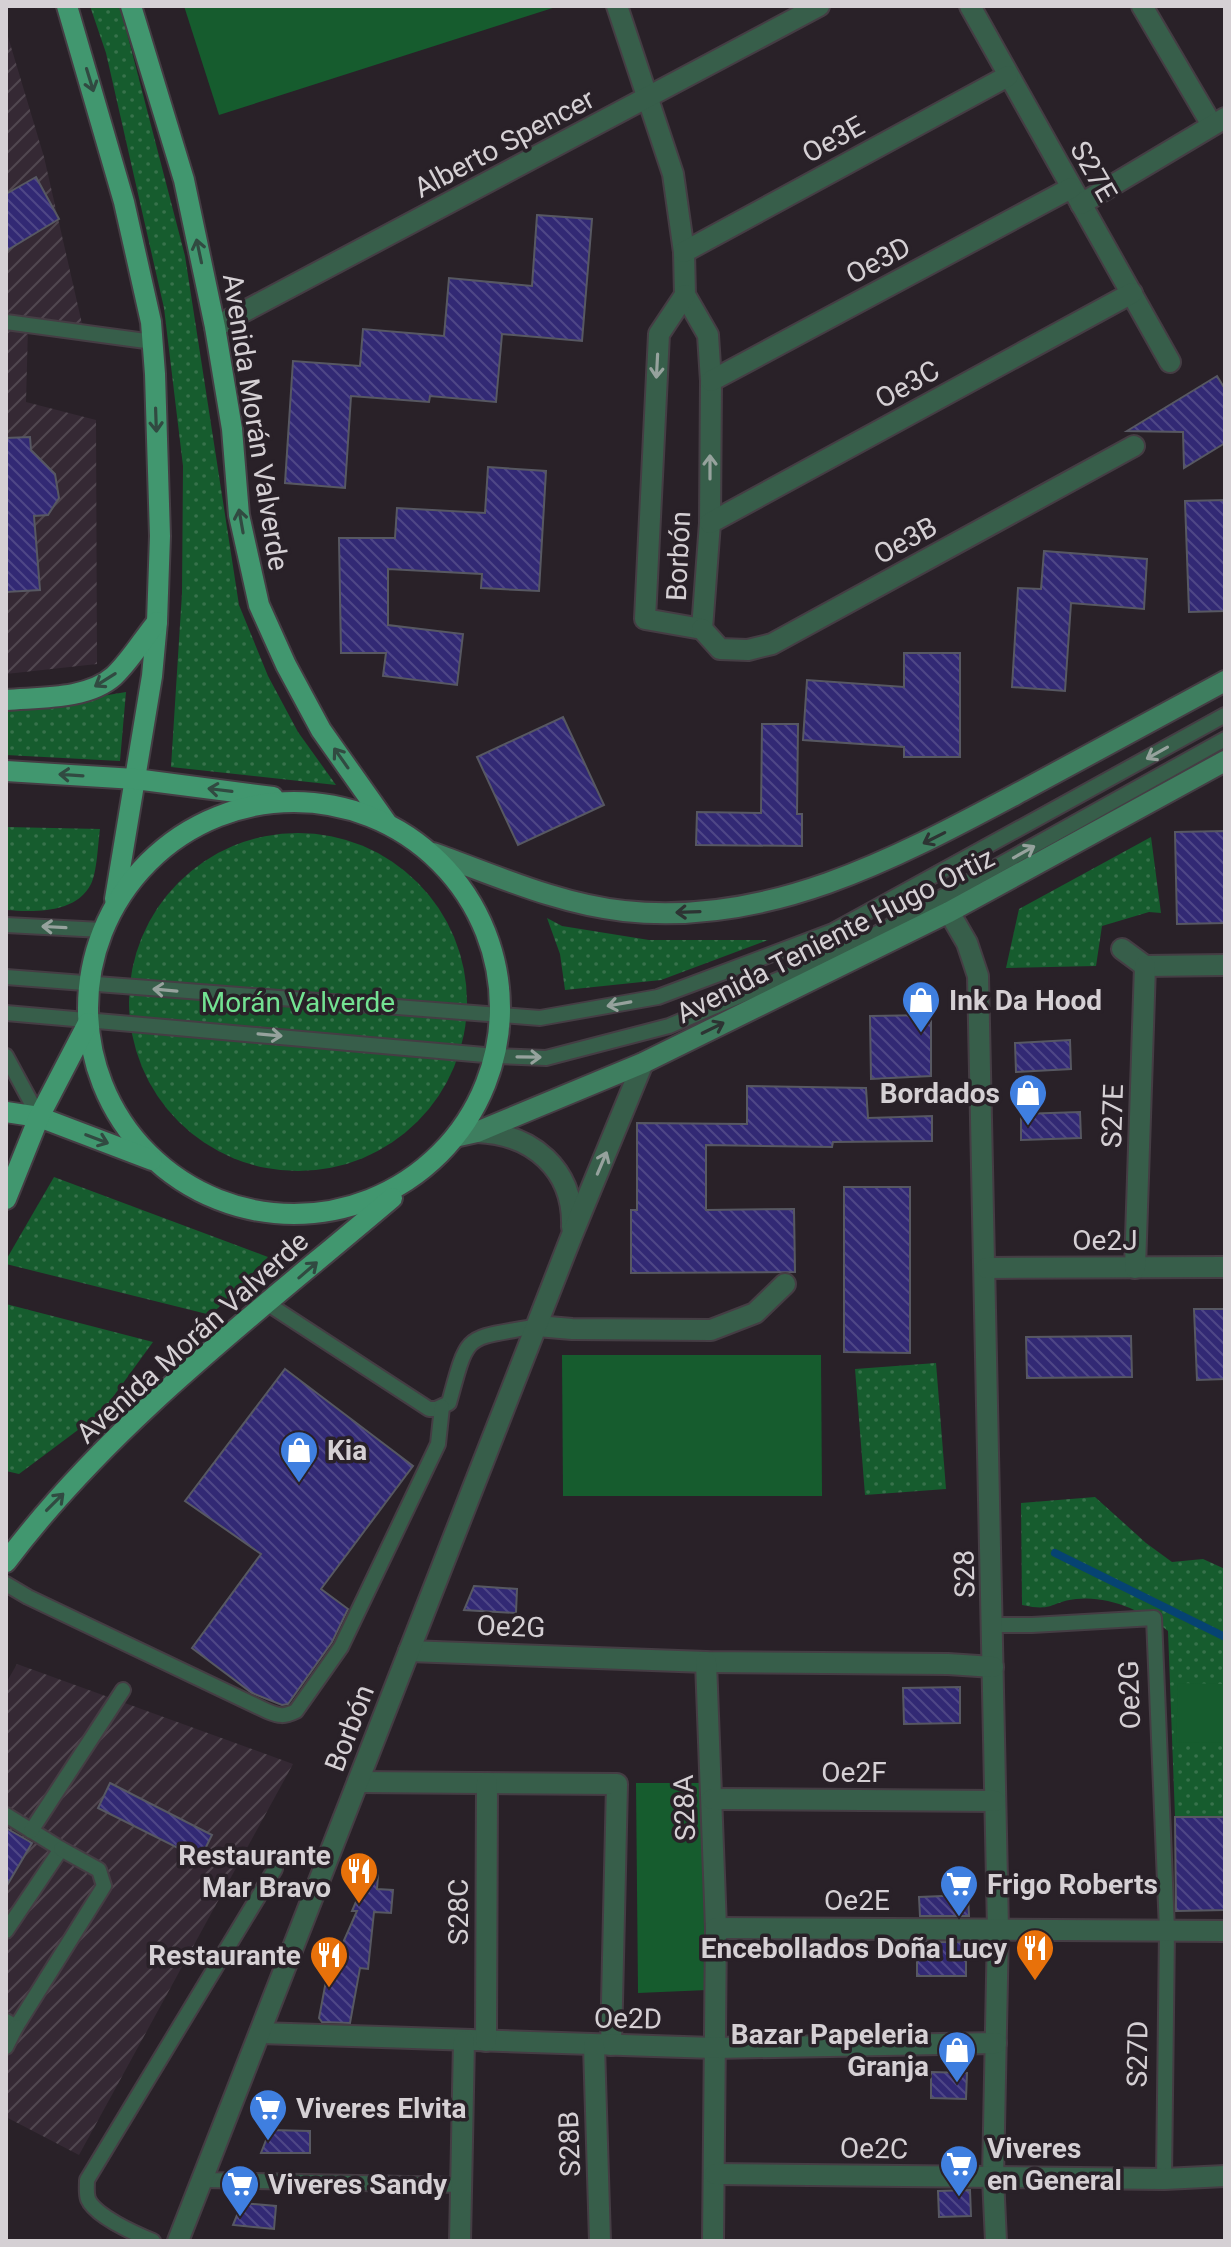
<svg xmlns="http://www.w3.org/2000/svg" width="1231" height="2247" font-family="Roboto,sans-serif">
<style>
.industrial{fill:url(#industrial-furrows)}
.green{fill:url(#green-dots)}
.pitch{fill:#165c2e}
.lines{fill:none;stroke-linecap:round;stroke-linejoin:round}
.stream{stroke:#064372;stroke-width:8}
.building{fill:url(#building-back-hatch);stroke:#575862;stroke-width:2}
.service-casing{stroke:#453d44;stroke-width:18}
.minor-casing{stroke:#453d44;stroke-width:24}
.secondary-casing{stroke:#453d44;stroke-width:24}
.primary-casing{stroke:#453d44;stroke-width:24}
.service{stroke:#375e4a;stroke-width:14}
.minor{stroke:#375e4a;stroke-width:20}
.secondary{stroke:#3e7e5f;stroke-width:20}
.primary{stroke:#41976f;stroke-width:20}
.oneway{stroke:#314a41}
.oneway2{stroke:#96a29d}
.oneway3{stroke:#2d3433}
.labels{text-anchor:middle;stroke-width:7;stroke-linejoin:round;paint-order:stroke}
.street-label{font-size:28px;fill:#d5d0d4;stroke:#292128}
.poi-label{font-size:28px;font-weight:bold;fill:#d5d0d4;stroke:#292128;text-anchor:start}
.park-label{font-size:28px;fill:#73e292;stroke:#292128}
</style>
<defs>
<pattern id="industrial-furrows" width="10" height="10" patternUnits="userSpaceOnUse" patternTransform="scale(2)"><rect width="10" height="10" fill="#352934"/><path d="M-1 1l2-2M0 10L10 0M9 11l2-2" fill="none" stroke="#514750"/></pattern>
<pattern id="green-dots" width="8" height="8" patternUnits="userSpaceOnUse" patternTransform="scale(2)"><rect width="8" height="8" fill="#165c2e"/><path d="M2 2h.1M6 6h.1" fill="none" stroke="#37724b" stroke-width="1.8" stroke-linecap="round"/></pattern>
<pattern id="building-back-hatch" width="6" height="6" patternUnits="userSpaceOnUse" patternTransform="scale(2)"><rect width="6" height="6" fill="#322974"/><path d="M-1 5l2 2M0 0l6 6M5-1l2 2" fill="none" stroke="#4f4787"/></pattern>
</defs>
<rect width="100%" height="100%" fill="#292128"/>
<g class="industrial">
<polygon points="6,30 44,157 83,328 28,327 26,402 96,420 97,664 6,674"/>
<polygon points="17,1664 293,1764 79,2155 6,2117 6,1683"/>
</g>
<g class="green">
<polygon points="90,6 120,6 185,256 239,605 268,676 298,732 336,785 171,767 182,593 183,466 164,308 106,53"/>
<polygon points="126,692 120,761 6,755 6,712"/>
<path d="M6 827 100 829C98 843 97 873 91 884 76 914 33 912 6 910Z"/>
<circle cx="298" cy="1002" r="169"/>
<polygon points="1151,837 1161,913 1149,912 1102,926 1096,966 1006,968 1019,909"/>
<polygon points="547,918 562,926 649,940 768,940 661,980 565,990 560,954"/>
<polygon points="54,1177 268,1257 211,1315 6,1264 6,1260"/>
<polygon points="6,1304 153,1342 102,1412 19,1474 6,1471"/>
<polygon points="936,1363 946,1489 865,1495 855,1369"/>
<path d="M1095 1497 1146 1543 1172 1562 1203 1559 1225 1569V1817H1175L1168 1631C1145 1611 1107 1595 1076 1599 1050 1602 1054 1612 1022 1605L1021 1503Z"/>
</g>
<g class="pitch">
<polygon points="184,6 559,6 219,115"/>
<polygon points="562,1355 821,1355 822,1496 563,1496"/>
<polygon points="1178,1683 1225,1684 1225,1742 1176,1743"/>
<polygon points="636,1783 703,1783 708,1990 638,1993"/>
</g>
<g class="lines">
<polyline class="stream" points="1055,1553 1225,1637"/>
</g>
<g class="building">
<polygon points="36,177 59,219 6,251 6,194"/>
<polygon points="537,215 592,219 582,341 502,334 496,402 430,396 429,402 351,396 345,488 285,483 293,361 360,366 363,329 444,336 449,278 532,286"/>
<polygon points="1217,376 1225,389 1225,443 1184,468 1183,432 1127,431"/>
<polygon points="30,437 31,450 55,474 59,498 48,515 34,516 40,590 6,592 6,438"/>
<polygon points="488,467 546,471 539,591 481,588 482,574 388,569 388,625 463,634 457,685 383,676 386,653 341,653 339,538 395,538 397,508 485,513"/>
<polygon points="1225,500 1225,611 1189,612 1185,501"/>
<polygon points="1044,551 1147,559 1144,609 1071,603 1065,691 1012,687 1018,588 1041,589"/>
<polygon points="904,653 960,653 960,757 904,757 904,747 803,740 807,680 904,687"/>
<polygon points="563,717 604,805 518,845 477,757"/>
<polygon points="762,724 798,724 797,814 802,814 802,846 696,845 697,812 761,813"/>
<polygon points="1225,831 1225,923 1177,924 1175,832"/>
<polygon points="931,1015 931,1076 871,1079 870,1016"/>
<polygon points="1070,1040 1071,1069 1016,1072 1015,1043"/>
<polygon points="747,1086 866,1088 868,1118 932,1116 932,1141 833,1142 832,1147 706,1145 706,1210 794,1209 795,1272 631,1273 631,1210 637,1210 637,1123 747,1124"/>
<polygon points="1080,1112 1081,1138 1021,1140 1021,1114"/>
<polygon points="844,1187 910,1187 910,1353 844,1352"/>
<polygon points="1194,1309 1225,1309 1225,1379 1197,1380"/>
<polygon points="1131,1336 1132,1377 1027,1378 1026,1337"/>
<polygon points="285,1369 413,1466 321,1589 348,1609 332,1642 288,1704 282,1705 252,1693 192,1648 261,1554 185,1501"/>
<polygon points="474,1586 517,1589 516,1613 464,1610"/>
<polygon points="960,1687 960,1723 904,1724 903,1688"/>
<polygon points="110,1783 212,1835 200,1859 98,1808"/>
<polygon points="1175,1817 1225,1817 1225,1910 1176,1911"/>
<polygon points="6,1828 32,1843 6,1887"/>
<polygon points="373,1874 378,1875 377,1889 393,1890 391,1913 374,1912 368,1969 360,1968 350,2023 322,2022 319,2018 326,1981 357,1911 352,1911 362,1888 367,1888"/>
<polygon points="968,1895 969,1916 920,1916 919,1897"/>
<polygon points="921,1942 966,1942 966,1976 917,1976 917,1944"/>
<polygon points="931,2072 967,2073 966,2099 931,2098"/>
<polygon points="270,2130 310,2131 310,2153 261,2153"/>
<polygon points="970,2190 971,2216 939,2217 938,2191"/>
<polygon points="242,2203 276,2206 274,2229 233,2225"/>
</g>
<g class="lines">
<g class="service-casing">
<g id="service">
<polyline points="6,322 153,342"/>
<polyline points="6,925 102,930"/>
<polyline points="6,977 540,1018 658,997 833,931 1225,715"/>
<polyline points="6,1013 496,1056 546,1058 669,1026 845,951 1225,739"/>
<polyline points="6,1056 39,1117"/>
<path d="M268 1304 429 1409H436L449 1403C469 1329 464 1340 537 1326"/>
<path d="M6 1584 28 1597 267 1711C279 1716 284 1717 296 1711L341 1647 438 1444 442 1407"/>
<polyline points="993,1625 1032,1625 1154,1618 1167,1930 1164,2179"/>
<polyline points="6,1815 61,1849 6,1931"/>
<polyline points="31,1831 123,1690"/>
<polyline points="6,2021 16,2027 104,1886 99,1870 61,1849"/>
<polyline points="6,2047 16,2027"/>
<polyline points="202,2180 461,2185"/>
<path d="M153 2241C136 2234 95 2216 88 2199 86 2193 87 2186 87 2180L275 1869"/>
</g>
</g>
<g class="minor-casing">
<g id="minor">
<polyline points="617,6 673,174 684,252 685,295 708,335 711,381 710,523 702,629"/>
<polyline points="970,6 1170,362"/>
<polyline points="1142,6 1212,125"/>
<polyline points="1081,204 1225,118"/>
<polyline points="684,252 1008,76"/>
<polyline points="685,295 659,334 645,619 702,629"/>
<polyline points="215,327 819,6"/>
<polyline points="711,381 1071,188"/>
<polyline points="710,523 1132,293"/>
<polyline points="702,629 720,649 748,650 772,644 1134,446"/>
<polyline points="949,912 967,943 978,976 998,1929 993,2178 996,2241"/>
<polyline points="1122,949 1145,966 1225,965"/>
<path d="M477 1132C532 1134 574 1169 572 1227"/>
<polyline points="986,1268 1225,1267"/>
<polyline points="1135,1268 1145,966"/>
<polyline points="537,1326 572,1329 711,1330 755,1313 785,1284"/>
<polyline points="409,1651 706,1662 948,1664 993,1667"/>
<polyline points="706,1662 716,1928 713,2241"/>
<polyline points="358,1782 617,1784 611,2045"/>
<polyline points="712,1799 995,1801"/>
<polyline points="716,1928 1225,1931"/>
<polyline points="260,2033 714,2048 996,2043"/>
<polyline points="486,2041 487,1783"/>
<polyline points="594,2046 600,2241"/>
<polyline points="715,2174 1164,2179 1225,2176"/>
<polyline points="178,2241 572,1235 643,1063"/>
<polyline points="460,2241 464,2041"/>
</g>
</g>
<g class="secondary-casing">
<g id="secondary">
<path d="M433 853C495 875 558 904 624 911 770 927 898 857 1022 791 1090 754 1157 718 1225 681"/>
<polyline points="459,1136 477,1132 643,1063 949,912 1225,761"/>
</g>
</g>
<g class="primary-casing">
<g id="primary">
<polyline points="67,6 124,202 151,322 155,374 160,536 157,622 152,676 115,899"/>
<polyline points="131,6 184,180 215,327 232,429 239,515 259,605 286,665 321,730 386,822"/>
<path d="M6 700C39 697 87 700 114 676 130 661 143 639 157 622"/>
<polyline points="6,771 135,779 273,797"/>
<circle cx="294" cy="1008" r="206"/>
<polyline points="6,1112 39,1117 152,1160"/>
<polyline points="6,1199 39,1117 88,1023"/>
<path d="M6 1562C112 1421 258 1312 392 1198"/>
</g>
</g>
<use href="#service" class="service"/>
<use href="#minor" class="minor"/>
<use href="#secondary" class="secondary"/>
<use href="#primary" class="primary"/>
</g>
<defs><path id="oneway-shaft" d="M-6 0H5M1.5-3L5.5 0L1.5 3" fill="none" stroke-width="1.6" stroke-linecap="round" stroke-linejoin="round" transform="scale(2)"/></defs>
<g class="oneway">
<use href="#oneway-shaft" transform="translate(90 80) rotate(73)"/>
<use href="#oneway-shaft" transform="translate(199 251) rotate(-102)"/>
<use href="#oneway-shaft" transform="translate(156 420) rotate(88)"/>
<use href="#oneway-shaft" transform="translate(241 521) rotate(-100)"/>
<use href="#oneway-shaft" transform="translate(105 680) rotate(148)"/>
<use href="#oneway-shaft" transform="translate(341 758) rotate(-125)"/>
<use href="#oneway-shaft" transform="translate(71 775) rotate(-176)"/>
<use href="#oneway-shaft" transform="translate(220 790) rotate(-173)"/>
<use href="#oneway-shaft" transform="translate(97 1139) rotate(21)"/>
<use href="#oneway-shaft" transform="translate(308 1270) rotate(-41)"/>
<use href="#oneway-shaft" transform="translate(55 1502) rotate(-45)"/>
</g>
<g class="oneway2">
<use href="#oneway-shaft" transform="translate(657 366) rotate(93)"/>
<use href="#oneway-shaft" transform="translate(710 467) rotate(-90)"/>
<use href="#oneway-shaft" transform="translate(1157 753) rotate(151)"/>
<use href="#oneway-shaft" transform="translate(1024 852) rotate(-29)"/>
<use href="#oneway-shaft" transform="translate(54 927) rotate(-177)"/>
<use href="#oneway-shaft" transform="translate(165 990) rotate(-175)"/>
<use href="#oneway-shaft" transform="translate(619 1004) rotate(170)"/>
<use href="#oneway-shaft" transform="translate(270 1035) rotate(5)"/>
<use href="#oneway-shaft" transform="translate(529 1057) rotate(1)"/>
<use href="#oneway-shaft" transform="translate(602 1163) rotate(-67)"/>
</g>
<g class="oneway3">
<use href="#oneway-shaft" transform="translate(934 838) rotate(153)"/>
<use href="#oneway-shaft" transform="translate(688 912) rotate(178)"/>
<use href="#oneway-shaft" transform="translate(713 1028) rotate(-26)"/>
</g>
<defs>
<g id="shop-pin" transform="scale(2)"><path d="M0 17L-7.5 6A9.5 9.5 0 1 1 7.5 6Z" fill="#3f7fe0" stroke="#292128"/><path d="M-5-2.5h2.3a2.7 3.5 0 0 1 5.4 0H5L5.5 6h-11ZM-1.5-2.5h3a1.5 2.3 0 0 0-3 0Z" fill="#fff"/></g>
<g id="restaurant-pin" transform="scale(2)"><path d="M0 17L-7.5 6A9.5 9.5 0 1 1 7.5 6Z" fill="#e8710a" stroke="#292128"/><path d="M-5-6h1v4h1v-4h1v4h1v-4h1v5L-1.5 .5V6h-2V.5L-5-1ZM5-6V6H3V1.5H1.5Q1.5-4 5-6Z" fill="#fff"/></g>
<g id="supermarket-pin" transform="scale(2)"><path d="M0 17L-7.5 6A9.5 9.5 0 1 1 7.5 6Z" fill="#3f7fe0" stroke="#292128"/><path d="M-6-5.5h2.5l.6 2H6L4.5 2H-2.5L-4.4-4H-6ZM-1.5 3.2a1.3 1.3 0 1 0 .1 0ZM3 3.2a1.3 1.3 0 1 0 .1 0Z" fill="#fff"/></g>
</defs>
<g fill-rule="evenodd">
<use href="#shop-pin" x="921" y="1000"/>
<use href="#shop-pin" x="1028" y="1093"/>
<use href="#shop-pin" x="299" y="1450"/>
<use href="#restaurant-pin" x="359" y="1871"/>
<use href="#supermarket-pin" x="959" y="1884"/>
<use href="#restaurant-pin" x="1035" y="1948"/>
<use href="#restaurant-pin" x="329" y="1955"/>
<use href="#shop-pin" x="957" y="2050"/>
<use href="#supermarket-pin" x="268" y="2108"/>
<use href="#supermarket-pin" x="959" y="2164"/>
<use href="#supermarket-pin" x="240" y="2184"/>
</g>
<g class="labels">
<g class="street-label">
<text transform="translate(833 139) rotate(-29)" y="10">Oe3E</text>
<text transform="translate(504 143) rotate(-28)" y="10">Alberto Spencer</text>
<text transform="translate(1094 171) rotate(60)" y="10">S27E</text>
<text transform="translate(878 260) rotate(-28)" y="10">Oe3D</text>
<text transform="translate(907 384) rotate(-29)" y="10">Oe3C</text>
<text transform="translate(256 422) rotate(81)" y="10">Avenida Morán Valverde</text>
<text transform="translate(905 540) rotate(-29)" y="10">Oe3B</text>
<text transform="translate(678 556) rotate(-87)" y="10">Borbón</text>
<text transform="translate(835 935) rotate(-27)" y="10">Avenida Teniente Hugo Ortiz</text>
<text transform="translate(1112 1116) rotate(-88)" y="10">S27E</text>
<text x="1105" y="1250">Oe2J</text>
<text transform="translate(192 1337) rotate(-42)" y="10">Avenida Morán Valverde</text>
<text transform="translate(964 1574) rotate(-91)" y="10">S28</text>
<text transform="translate(511 1626) rotate(2)" y="10">Oe2G</text>
<text transform="translate(1129 1695) rotate(-92)" y="10">Oe2G</text>
<text transform="translate(349 1728) rotate(-69)" y="10">Borbón</text>
<text x="854" y="1782">Oe2F</text>
<text transform="translate(684 1808) rotate(-92)" y="10">S28A</text>
<text x="857" y="1910">Oe2E</text>
<text transform="translate(458 1912) rotate(-90)" y="10">S28C</text>
<text transform="translate(628 2018) rotate(1)" y="10">Oe2D</text>
<text transform="translate(1137 2054) rotate(-89)" y="10">S27D</text>
<text transform="translate(569 2144) rotate(-92)" y="10">S28B</text>
<text transform="translate(874 2148) rotate(1)" y="10">Oe2C</text>
</g>
<g class="poi-label">
<text x="949" y="1010">Ink Da Hood</text>
<text x="1000" y="1103" text-anchor="end">Bordados</text>
<text x="327" y="1460">Kia</text>
<text x="331" y="1865" text-anchor="end">Restaurante<tspan x="331" dy="32">Mar Bravo</tspan></text>
<text x="987" y="1894">Frigo Roberts</text>
<text x="1007" y="1958" text-anchor="end">Encebollados Doña Lucy</text>
<text x="301" y="1965" text-anchor="end">Restaurante</text>
<text x="929" y="2044" text-anchor="end">Bazar Papeleria<tspan x="929" dy="32">Granja</tspan></text>
<text x="296" y="2118">Viveres Elvita</text>
<text x="987" y="2158">Viveres<tspan x="987" dy="32">en General</tspan></text>
<text x="268" y="2194">Viveres Sandy</text>
</g>
<g class="park-label">
<text x="298" y="1012">Morán Valverde</text>
</g>
</g>
<rect width="1231" height="2247" fill="none" stroke="#d5d0d4" stroke-width="16"/>
</svg>
